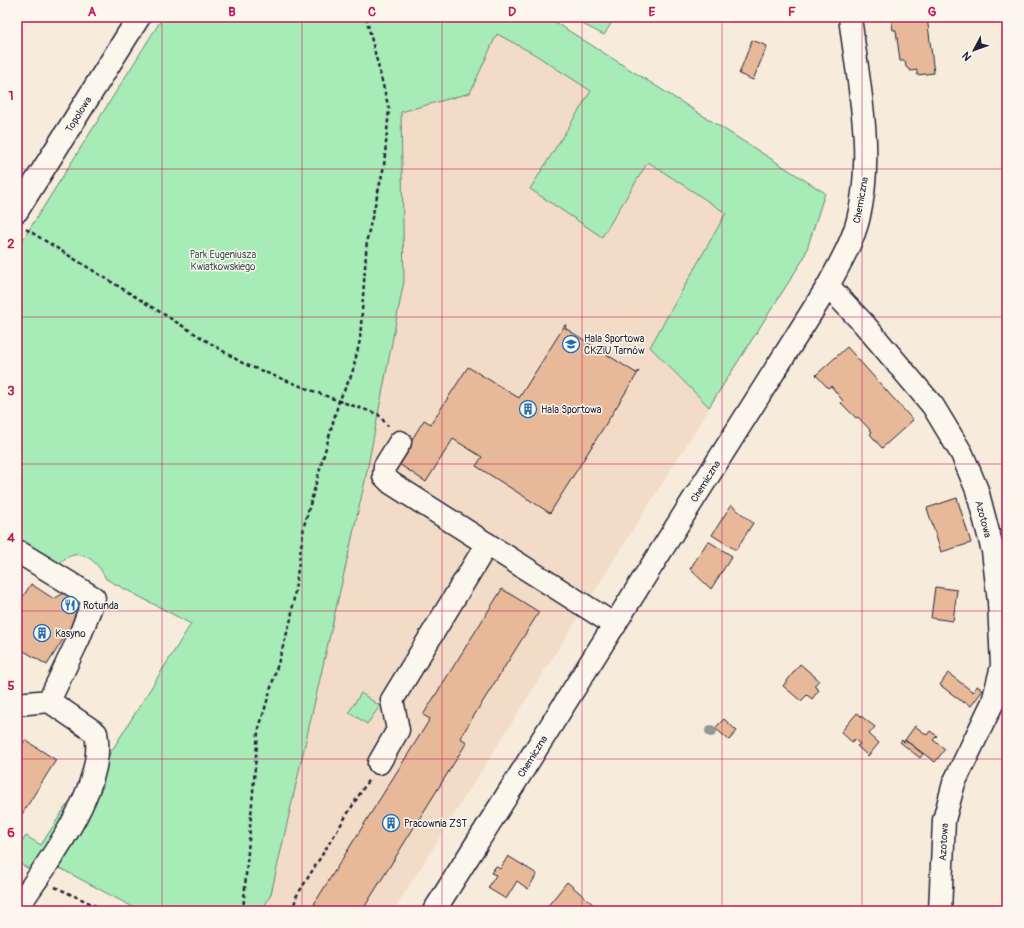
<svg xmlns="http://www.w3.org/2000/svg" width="1024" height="928" font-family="Pangolin,sans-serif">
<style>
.built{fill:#f2dcc7}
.green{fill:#a7ebb6;stroke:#648678}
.building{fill:#e8b999;stroke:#22223b}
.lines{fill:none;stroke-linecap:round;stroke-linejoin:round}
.minor-casing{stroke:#22223b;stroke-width:25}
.major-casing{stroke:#22223b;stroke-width:25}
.path{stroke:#22223b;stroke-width:2.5;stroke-dasharray:4 3;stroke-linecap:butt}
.minor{stroke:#fbf7ec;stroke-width:22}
.major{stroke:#fbf7ec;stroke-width:22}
.tree{fill:#949894}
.grid{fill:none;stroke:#c2185b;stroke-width:1;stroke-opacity:0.55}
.labels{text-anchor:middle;stroke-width:3;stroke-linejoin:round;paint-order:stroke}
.street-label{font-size:10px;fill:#22223b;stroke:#fbf7ec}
.park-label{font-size:10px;fill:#43545a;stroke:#fbf7ec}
.poi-label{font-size:10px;fill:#22223b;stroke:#fbf7ec;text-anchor:start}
.neatline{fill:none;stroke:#c2185b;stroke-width:1.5}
.grid-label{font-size:13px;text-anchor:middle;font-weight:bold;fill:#c2185b}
</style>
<rect width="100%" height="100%" fill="#f7ebdb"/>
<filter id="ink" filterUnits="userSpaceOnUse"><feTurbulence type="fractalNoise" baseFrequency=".025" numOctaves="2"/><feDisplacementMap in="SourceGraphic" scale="8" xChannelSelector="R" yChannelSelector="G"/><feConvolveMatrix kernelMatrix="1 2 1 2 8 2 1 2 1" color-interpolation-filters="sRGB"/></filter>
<g filter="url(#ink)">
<polygon class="built" points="547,17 804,258 394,910 262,911 271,894 400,44"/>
<g class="green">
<path d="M163 17H547L825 193 804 258 709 407 650 347 726 213 648 162 602 237 530 189 591 91 534 54 497 34 470 93 401 112 404 281 365 481 271 894 262 911H140L54 865 103 787 104 763 191 624 106 579C95 556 75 544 56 567L17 544V249Z"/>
<polygon points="569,17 615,17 604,35"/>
<polygon points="361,693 380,706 367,724 349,712"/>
<polygon points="71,804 34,872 17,862 17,843 20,844 26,836 41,845 66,806"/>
</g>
<g class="building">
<polygon points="891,17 927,17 934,73 917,75 917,70 911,71 906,67 905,61 900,61 896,30 893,30"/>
<polygon points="752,40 767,46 753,80 739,74"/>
<polygon points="565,325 566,325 565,328 636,373 639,371 550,513 476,466 482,457 453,439 426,482 396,462 398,462 424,420 431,424 468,367 519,398"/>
<polygon points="847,347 913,420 882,448 870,434 872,432 858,417 856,418 841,403 843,401 831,386 828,388 816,375"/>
<polygon points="957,498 971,543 941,552 927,508"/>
<polygon points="731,505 753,523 736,550 712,535"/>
<polygon points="708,541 732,556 711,589 690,569"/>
<polygon points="31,584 54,599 62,594 68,593 77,598 80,603 79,614 47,665 24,651 17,663 17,606"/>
<polygon points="935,587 957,590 953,621 931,618"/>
<polygon points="502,589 539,612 460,738 467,742 362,911 326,911 314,904 430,719 423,715"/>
<polygon points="800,664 819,680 814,686 819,690 812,699 807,695 801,701 783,686"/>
<polygon points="948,673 973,692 977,686 983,690 971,706 965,702 964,703 940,685"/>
<polygon points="857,713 875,727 869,734 879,743 868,756 857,746 860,744 854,739 852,742 841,732"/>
<polygon points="724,719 737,731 729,740 715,728"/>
<polygon points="915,726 927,735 930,731 937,736 933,740 945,749 935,762 905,740"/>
<polygon points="25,740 56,760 17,822 17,753"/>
<polygon points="902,740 904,742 905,740 923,754 920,758 900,742"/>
<polygon points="508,856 537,874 528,889 517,881 506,899 488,888 496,875 491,873 496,866 500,869"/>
<polygon points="567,882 601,911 552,911 547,907"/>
</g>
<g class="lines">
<g class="minor-casing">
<g id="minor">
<polyline points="17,211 139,17"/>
<polyline points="828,286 864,324 933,406 962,454 977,490 993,551 999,602 1002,666 993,702 954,783 944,820 940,911"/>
<polyline points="400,442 385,466 384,476 391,483 487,544"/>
<polyline points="17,551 94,598 79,638 49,701 17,704"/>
<polyline points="379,763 398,730 392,700 487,544 615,625"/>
<path d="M17 908C46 865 107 787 96 733L49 701"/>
<path d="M434 911 828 286C839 265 852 243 858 220 875 153 858 83 850 17"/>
</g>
</g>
<g class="major-casing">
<polyline id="major" points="17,910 21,911"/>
</g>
<g class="path">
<polyline points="26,229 244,364 339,401 378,414 388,426"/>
<polyline points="55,887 107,911"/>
<polyline points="243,911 258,732 291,619 304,526 339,401 352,374 360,340 367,239 384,166 389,109 366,17"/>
<polyline points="293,911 296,897 369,779"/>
</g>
<use href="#minor" class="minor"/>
<use href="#major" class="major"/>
</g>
<circle class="tree" cx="711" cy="731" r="6"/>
</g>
<path class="grid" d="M162 17V911M302 17V911M442 17V911M582 17V911M722 17V911M862 17V911M17 169H1007M17 317H1007M17 464H1007M17 611H1007M17 759H1007"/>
<defs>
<g id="school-ring" transform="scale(0.9)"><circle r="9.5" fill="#fbf7ec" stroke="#1f6fb2" stroke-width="1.5"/><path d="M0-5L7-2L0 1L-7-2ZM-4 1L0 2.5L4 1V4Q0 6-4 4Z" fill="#1f6fb2"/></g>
<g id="building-ring" transform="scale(0.9)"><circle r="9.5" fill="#fbf7ec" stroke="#1f6fb2" stroke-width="1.5"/><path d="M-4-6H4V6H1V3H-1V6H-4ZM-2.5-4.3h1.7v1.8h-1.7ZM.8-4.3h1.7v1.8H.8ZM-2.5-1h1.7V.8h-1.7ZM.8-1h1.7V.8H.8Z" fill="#1f6fb2"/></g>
<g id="restaurant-ring" transform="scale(0.9)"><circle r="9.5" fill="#fbf7ec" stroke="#1f6fb2" stroke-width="1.5"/><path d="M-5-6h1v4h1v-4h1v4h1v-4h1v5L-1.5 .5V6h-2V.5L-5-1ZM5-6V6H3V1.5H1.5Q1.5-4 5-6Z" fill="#1f6fb2"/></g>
</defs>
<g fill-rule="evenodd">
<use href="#school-ring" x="571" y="344"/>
<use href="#building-ring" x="528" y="409"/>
<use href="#restaurant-ring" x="70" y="605"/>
<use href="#building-ring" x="42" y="633"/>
<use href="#building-ring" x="391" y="823"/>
</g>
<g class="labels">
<g class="street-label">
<text transform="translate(78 114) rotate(-58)" y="4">Topolowa</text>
<text transform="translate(860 200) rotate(-80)" y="4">Chemiczna</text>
<text transform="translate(705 481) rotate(-58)" y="4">Chemiczna</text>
<text transform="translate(984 519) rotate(75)" y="4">Azotowa</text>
<text transform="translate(532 756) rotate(-58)" y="4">Chemiczna</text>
<text transform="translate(943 842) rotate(-87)" y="4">Azotowa</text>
</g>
<g class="park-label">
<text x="223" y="258">Park Eugeniusza<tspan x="223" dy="12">Kwiatkowskiego</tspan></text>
</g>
<g class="poi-label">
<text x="584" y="342">Hala Sportowa<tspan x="584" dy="12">CKZiU Tarnów</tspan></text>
<text x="541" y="413">Hala Sportowa</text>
<text x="83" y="609">Rotunda</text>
<text x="55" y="637">Kasyno</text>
<text x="404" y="827">Pracownia ZST</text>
</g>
</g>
<rect width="1024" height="928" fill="none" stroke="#fbf7ec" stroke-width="44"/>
<g transform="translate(974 50) rotate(229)" stroke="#fbf7ec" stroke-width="3" paint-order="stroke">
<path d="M0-3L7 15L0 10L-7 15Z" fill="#22223b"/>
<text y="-6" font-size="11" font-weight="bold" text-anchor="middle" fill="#22223b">N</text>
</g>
<rect x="22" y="22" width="980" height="884" class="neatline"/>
<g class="grid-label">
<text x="92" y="16">A</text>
<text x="232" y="16">B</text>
<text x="372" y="16">C</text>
<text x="512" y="16">D</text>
<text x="652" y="16">E</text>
<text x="792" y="16">F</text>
<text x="932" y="16">G</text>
<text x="11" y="100">1</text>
<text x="11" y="248">2</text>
<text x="11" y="395">3</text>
<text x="11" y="542">4</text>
<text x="11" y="690">5</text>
<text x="11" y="837">6</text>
</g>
</svg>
